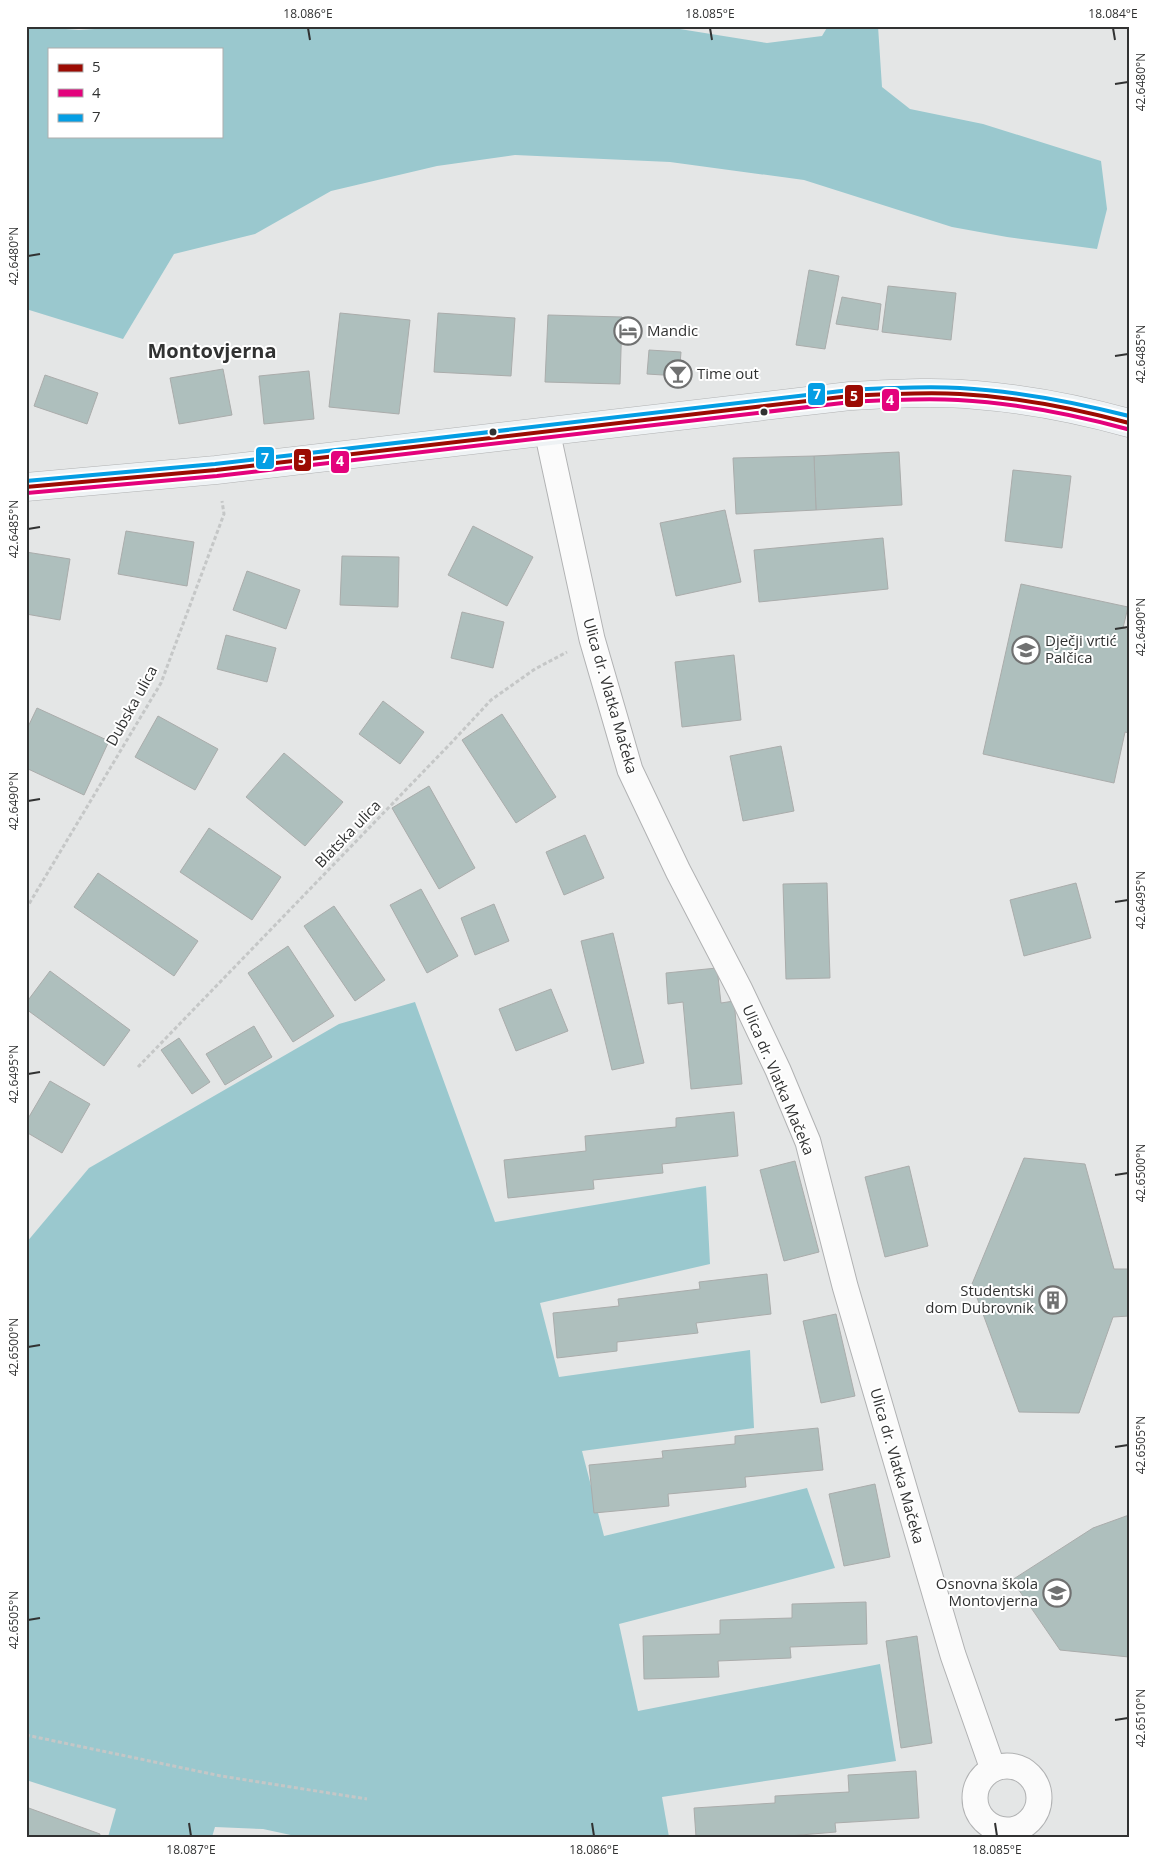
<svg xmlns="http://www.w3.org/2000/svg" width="1155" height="1863" font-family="'Open Sans',sans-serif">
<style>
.forest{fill:#9ac8ce;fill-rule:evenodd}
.building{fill:#aebfbd;stroke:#aaacab}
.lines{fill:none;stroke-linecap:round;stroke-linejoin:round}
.lane-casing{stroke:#b1b2b3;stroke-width:14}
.street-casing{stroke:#b1b2b3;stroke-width:27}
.secondary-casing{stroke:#b1b2b3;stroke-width:29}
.path{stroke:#c5c7c7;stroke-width:3;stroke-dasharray:4 2.5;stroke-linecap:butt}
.lane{stroke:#fbfbfb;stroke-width:12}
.street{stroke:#fbfbfb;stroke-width:25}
.secondary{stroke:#eef2f4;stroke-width:28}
.bus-1-casing{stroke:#fff;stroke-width:8}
.bus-2-casing{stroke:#fff;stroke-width:8}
.bus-3-casing{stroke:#fff;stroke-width:8}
.bus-1{stroke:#9b0b03;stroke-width:4}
.bus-2{stroke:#e3027c;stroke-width:4}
.bus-3{stroke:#049ee4;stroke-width:4}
.ticks{fill:none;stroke:#313232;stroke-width:2}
.bus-dot{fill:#313232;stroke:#fff;stroke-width:2}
.labels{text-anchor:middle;stroke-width:4;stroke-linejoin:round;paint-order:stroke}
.poi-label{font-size:15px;fill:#313232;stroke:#fff;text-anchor:start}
.street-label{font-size:15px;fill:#313232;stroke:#fff}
.district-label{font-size:20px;font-weight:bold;fill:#313232;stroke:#fff}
.line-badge{stroke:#fff;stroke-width:2}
.badge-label{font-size:14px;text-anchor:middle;font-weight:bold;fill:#fff}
.neatline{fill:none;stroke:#313232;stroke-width:2}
.ticks-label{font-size:12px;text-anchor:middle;fill:#313232}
</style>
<rect width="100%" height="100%" fill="#e4e6e6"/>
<g class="forest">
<path d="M26 26 79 30 142 26H661L767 43 822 36 828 26H878L882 87 910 109 983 124 1101 161 1107 209 1097 249 1007 237 952 227 804 180 670 162 515 155 437 166 331 191 255 234 174 254 123 339 26 309ZM49 49H221V136H49Z"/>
<polygon points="415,1002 495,1222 706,1186 710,1264 540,1303 559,1377 750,1350 754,1428 582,1451 604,1536 807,1488 835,1568 619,1624 638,1711 880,1664 896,1761 662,1797 669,1837 300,1837 263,1829 215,1827 212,1837 108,1837 116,1809 26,1780 26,1243 89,1168 339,1024"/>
</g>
<g class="building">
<polygon points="809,270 839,276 825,349 796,345"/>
<polygon points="888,286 956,293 951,340 882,332"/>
<polygon points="842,297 881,304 878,330 836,324"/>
<polygon points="340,313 410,320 399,414 329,407"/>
<polygon points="438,313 515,318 511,376 434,372"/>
<polygon points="548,315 622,317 620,384 545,382"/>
<polygon points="649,350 681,352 679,376 647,374"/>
<polygon points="223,369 232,415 179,424 170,378"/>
<polygon points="309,371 314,419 264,424 259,376"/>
<polygon points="45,375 98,393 87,424 34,406"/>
<polygon points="899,452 902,505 816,510 814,456"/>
<polygon points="814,456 816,510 736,514 733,458"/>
<polygon points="1013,470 1071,476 1062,548 1005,541"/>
<polygon points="725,510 741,582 676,596 660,523"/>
<polygon points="473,526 533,557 507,606 448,575"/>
<polygon points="126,531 194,542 187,586 118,574"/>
<polygon points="883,538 888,589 759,602 754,550"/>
<polygon points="26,552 70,559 60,620 26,614"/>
<polygon points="342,556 399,557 398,607 340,605"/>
<polygon points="247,571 300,590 286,629 233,610"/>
<polygon points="1021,584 1128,607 1123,628 1129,630 1129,733 1125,732 1114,783 983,754"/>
<polygon points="462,612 504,622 493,668 451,658"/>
<polygon points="226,635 276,648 267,682 217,669"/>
<polygon points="734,655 741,720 682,727 675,662"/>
<polygon points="383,701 424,732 400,764 359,734"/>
<polygon points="37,708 109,741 84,795 26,768 26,731"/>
<polygon points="502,714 556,797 516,823 462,740"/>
<polygon points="158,716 218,749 195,790 135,757"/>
<polygon points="781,746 794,811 743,821 730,756"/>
<polygon points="284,753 343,802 305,846 246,797"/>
<polygon points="429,786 475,868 439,889 392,808"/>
<polygon points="209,828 281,877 252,920 180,872"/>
<polygon points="585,835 604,878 564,895 546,852"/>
<polygon points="98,873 198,941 174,976 74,907"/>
<polygon points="827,883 830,978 786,979 783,884"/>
<polygon points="1076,883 1091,938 1024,956 1010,900"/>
<polygon points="421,889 458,956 427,973 390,905"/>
<polygon points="494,904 509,941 475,955 461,918"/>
<polygon points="334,906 385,980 355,1001 304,926"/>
<polygon points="613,933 644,1063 612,1070 581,941"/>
<polygon points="288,946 334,1016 293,1042 248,973"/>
<polygon points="717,968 721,1003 734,1001 742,1084 691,1089 683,1002 668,1004 666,973"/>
<polygon points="50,971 130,1030 104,1066 26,1009 26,1003"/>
<polygon points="551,989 568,1031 516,1051 499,1009"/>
<polygon points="254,1026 272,1057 225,1085 206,1054"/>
<polygon points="179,1038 210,1082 192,1094 161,1050"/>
<polygon points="50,1081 90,1104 62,1153 26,1132 26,1122"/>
<polygon points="734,1112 738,1156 662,1164 663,1173 593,1180 594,1189 508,1198 504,1160 586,1151 585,1136 676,1127 676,1118"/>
<polygon points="1024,1158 1085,1164 1114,1269 1129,1269 1129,1316 1113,1317 1079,1413 1019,1412 972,1284"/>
<polygon points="795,1161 819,1252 784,1261 760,1170"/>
<polygon points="909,1166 928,1246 885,1257 865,1177"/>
<polygon points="767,1274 771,1314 696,1323 698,1333 617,1342 617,1351 557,1358 553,1313 619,1306 618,1299 700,1289 699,1282"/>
<polygon points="836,1314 855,1396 821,1403 803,1321"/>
<polygon points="818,1428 823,1470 745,1477 746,1487 668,1494 669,1506 594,1513 589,1465 663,1458 662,1451 735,1444 735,1436"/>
<polygon points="875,1484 890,1557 844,1566 829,1494"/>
<polygon points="1129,1515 1129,1657 1060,1650 1012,1580 1093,1528"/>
<polygon points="866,1602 867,1644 790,1647 791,1658 718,1661 719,1677 644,1679 643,1636 720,1634 720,1620 792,1618 792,1604"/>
<polygon points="917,1636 932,1743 901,1748 886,1641"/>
<polygon points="916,1771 919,1818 835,1823 836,1832 777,1837 696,1837 694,1808 775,1803 775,1796 849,1792 848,1775"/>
<polygon points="26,1807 100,1834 99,1837 26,1837"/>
</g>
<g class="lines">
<g class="lane-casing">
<polyline id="lane" points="1016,1829 1018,1837"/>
</g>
<g class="street-casing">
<g id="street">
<polyline points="547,431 592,639 630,770 678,871 740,990 778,1070 808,1142 845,1286 953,1655 993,1769"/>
<circle cx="1007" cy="1798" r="32"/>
</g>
</g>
<g class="secondary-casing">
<path id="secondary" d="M26 487 216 470 850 396C892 394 934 391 976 395 1027 399 1079 409 1129 423"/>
</g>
<g class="path">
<polyline points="26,909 161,683 224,514 222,501"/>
<polyline points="138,1067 452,742 491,700 535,669 567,652"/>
<polyline points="26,1735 221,1776 367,1799"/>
</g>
<use href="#lane" class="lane"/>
<use href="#street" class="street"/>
<use href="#secondary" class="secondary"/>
<g class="bus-1-casing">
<path id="bus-1" d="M26 487 216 470 850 396C887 394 924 392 960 394 1017 397 1074 408 1129 423"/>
</g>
<g class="bus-2-casing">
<path id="bus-2" d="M27 493 217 476 851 402C886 400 922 398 958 400 1015 403 1072 414 1127 429"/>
</g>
<g class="bus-3-casing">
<path id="bus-3" d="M26 481 215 464 850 390C886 388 923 386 960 388 1017 391 1074 402 1129 416"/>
</g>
<use href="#bus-1" class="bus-1"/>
<use href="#bus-2" class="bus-2"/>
<use href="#bus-3" class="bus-3"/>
</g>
<path class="ticks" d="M308 28 310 40M710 28 712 40M1113 28 1115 40M1115 84 1128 82M28 256 40 254M1115 356 1128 354M28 529 40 527M1115 629 1128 627M28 801 40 799M1115 902 1128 900M28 1074 40 1072M1115 1175 1128 1173M28 1347 40 1345M1115 1447 1128 1445M28 1620 40 1618M1115 1720 1128 1718M189 1823 191 1836M592 1823 594 1836M995 1823 997 1836"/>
<defs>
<g id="hotel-ring" transform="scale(1.4375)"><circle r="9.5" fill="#fff" stroke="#707171" stroke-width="1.5"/><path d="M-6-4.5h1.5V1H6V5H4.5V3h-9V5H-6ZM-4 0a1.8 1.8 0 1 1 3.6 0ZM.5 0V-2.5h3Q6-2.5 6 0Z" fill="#707171"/></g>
<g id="bar-ring" transform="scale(1.4375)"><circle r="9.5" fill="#fff" stroke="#707171" stroke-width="1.5"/><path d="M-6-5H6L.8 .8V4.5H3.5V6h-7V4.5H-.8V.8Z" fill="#707171"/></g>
<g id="school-ring" transform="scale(1.4375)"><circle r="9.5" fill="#fff" stroke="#707171" stroke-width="1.5"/><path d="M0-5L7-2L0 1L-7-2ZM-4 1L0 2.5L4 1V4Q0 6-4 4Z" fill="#707171"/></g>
<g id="building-ring" transform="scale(1.4375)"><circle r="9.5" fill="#fff" stroke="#707171" stroke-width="1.5"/><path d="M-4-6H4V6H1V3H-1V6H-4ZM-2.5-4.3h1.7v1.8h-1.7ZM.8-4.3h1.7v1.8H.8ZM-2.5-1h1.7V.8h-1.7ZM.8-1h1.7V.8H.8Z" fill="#707171"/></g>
</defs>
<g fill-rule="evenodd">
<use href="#hotel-ring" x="628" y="331"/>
<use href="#bar-ring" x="678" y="374"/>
<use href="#school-ring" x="1026" y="650"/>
<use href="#building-ring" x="1053" y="1300"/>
<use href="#school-ring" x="1057" y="1593"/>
</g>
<g class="bus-dot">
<circle cx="764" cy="412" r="4.5"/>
<circle cx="493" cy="432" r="4.5"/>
</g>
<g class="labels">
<g class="poi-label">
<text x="647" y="336">Mandic</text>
<text x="697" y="379">Time out</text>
<text x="1045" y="646">Dječji vrtić<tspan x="1045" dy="17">Palčica</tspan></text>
<text x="1034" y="1296" text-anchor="end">Studentski<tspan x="1034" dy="17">dom Dubrovnik</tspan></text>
<text x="1038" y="1589" text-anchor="end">Osnovna škola<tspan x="1038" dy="17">Montovjerna</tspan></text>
</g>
<g class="street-label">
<text transform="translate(610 696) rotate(74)" y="5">Ulica dr. Vlatka Mačeka</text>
<text transform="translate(132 706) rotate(-61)" y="5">Dubska ulica</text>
<text transform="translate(348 834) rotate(-46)" y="5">Blatska ulica</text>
<text transform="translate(778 1080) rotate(67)" y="5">Ulica dr. Vlatka Mačeka</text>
<text transform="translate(897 1466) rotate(74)" y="5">Ulica dr. Vlatka Mačeka</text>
</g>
<g class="district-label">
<text x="212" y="358">Montovjerna</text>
</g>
</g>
<g class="line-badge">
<rect x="807" y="382" width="19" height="24" rx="5" fill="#049ee4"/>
<rect x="844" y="384" width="20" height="24" rx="5" fill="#9b0b03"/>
<rect x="881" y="388" width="19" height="24" rx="5" fill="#e3027c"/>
<rect x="255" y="446" width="20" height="24" rx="5" fill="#049ee4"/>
<rect x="293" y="448" width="19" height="24" rx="5" fill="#9b0b03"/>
<rect x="330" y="450" width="20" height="24" rx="5" fill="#e3027c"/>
</g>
<g class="badge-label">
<text x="817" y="399">7</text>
<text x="854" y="401">5</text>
<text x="890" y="405">4</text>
<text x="265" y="463">7</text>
<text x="302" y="465">5</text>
<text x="340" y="466">4</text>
</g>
<rect width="1155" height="1863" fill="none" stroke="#ffffff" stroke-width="55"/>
<rect x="48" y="48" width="175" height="90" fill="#ffffff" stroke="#adadad"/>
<rect x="58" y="64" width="25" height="8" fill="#9b0b03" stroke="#adadad"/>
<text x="92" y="72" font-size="15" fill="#313232">5</text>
<rect x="58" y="89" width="25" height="8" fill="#e3027c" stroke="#adadad"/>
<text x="92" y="98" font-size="15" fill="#313232">4</text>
<rect x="58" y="114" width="25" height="8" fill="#049ee4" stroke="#adadad"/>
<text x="92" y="122" font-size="15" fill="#313232">7</text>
<rect x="28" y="28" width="1100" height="1808" class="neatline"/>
<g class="ticks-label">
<text x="308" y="18">18.086°E</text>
<text x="710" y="18">18.085°E</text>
<text x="1113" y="18">18.084°E</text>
<text transform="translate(1141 82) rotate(-90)" y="4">42.6480°N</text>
<text transform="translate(14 256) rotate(-90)" y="4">42.6480°N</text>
<text transform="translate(1141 354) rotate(-90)" y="4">42.6485°N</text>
<text transform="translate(14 529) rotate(-90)" y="4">42.6485°N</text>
<text transform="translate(1141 627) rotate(-90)" y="4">42.6490°N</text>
<text transform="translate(14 801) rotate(-90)" y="4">42.6490°N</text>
<text transform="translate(1141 900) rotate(-90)" y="4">42.6495°N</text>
<text transform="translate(14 1074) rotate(-90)" y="4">42.6495°N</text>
<text transform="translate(1141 1173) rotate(-90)" y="4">42.6500°N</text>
<text transform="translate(14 1347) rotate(-90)" y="4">42.6500°N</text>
<text transform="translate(1141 1445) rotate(-90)" y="4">42.6505°N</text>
<text transform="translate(14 1620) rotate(-90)" y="4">42.6505°N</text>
<text transform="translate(1141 1718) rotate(-90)" y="4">42.6510°N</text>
<text x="191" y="1854">18.087°E</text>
<text x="594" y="1854">18.086°E</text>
<text x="997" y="1854">18.085°E</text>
</g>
</svg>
